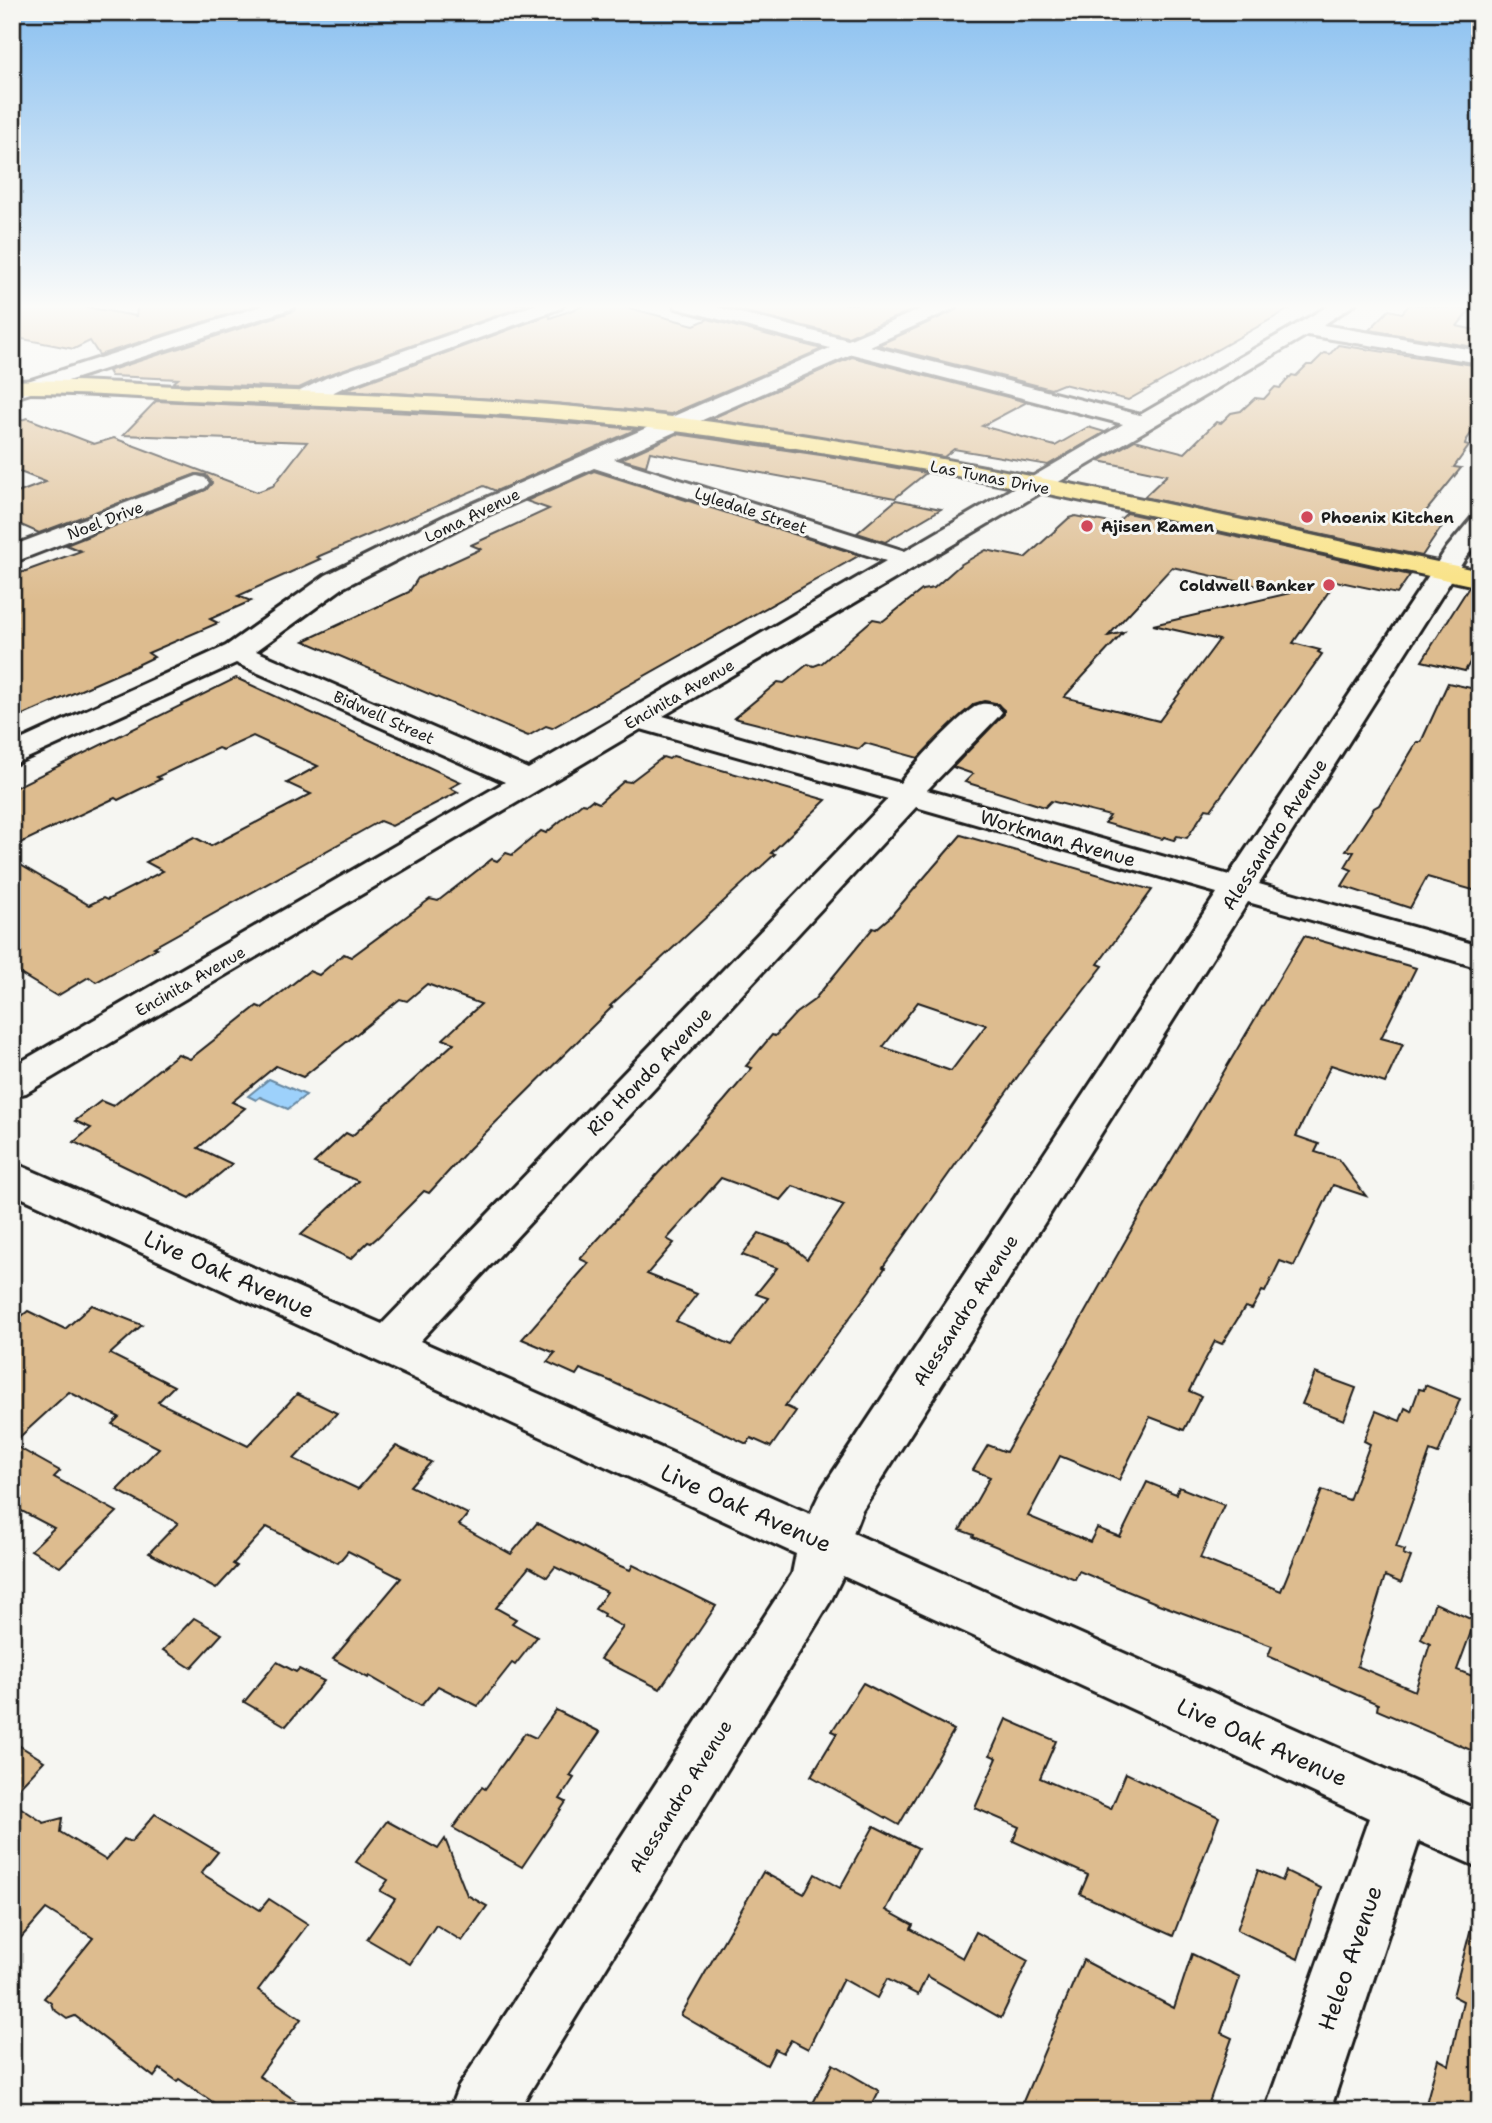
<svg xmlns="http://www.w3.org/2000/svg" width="1492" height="2123" font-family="'Shantell Sans',sans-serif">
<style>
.water{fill:#9dd1fb;stroke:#6989a2;stroke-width:2}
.building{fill:#ddbc8f;stroke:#1c1c1c;stroke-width:2;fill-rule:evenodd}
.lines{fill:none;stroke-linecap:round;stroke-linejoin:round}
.minor-casing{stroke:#1c1c1c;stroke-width:6}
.major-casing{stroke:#1c1c1c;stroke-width:6}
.minor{fill:#f6f6f2;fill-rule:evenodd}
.major{fill:#f9e181;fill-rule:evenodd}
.poi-dot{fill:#d1495b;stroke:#f6f6f2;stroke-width:2.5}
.labels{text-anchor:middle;stroke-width:6;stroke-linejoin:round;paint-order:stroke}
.far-street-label{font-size:16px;fill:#1c1c1c;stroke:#f6f6f2}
.far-poi-label{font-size:16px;font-weight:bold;fill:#1c1c1c;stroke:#f6f6f2;text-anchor:start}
.street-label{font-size:19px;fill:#1c1c1c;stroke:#f6f6f2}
.near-street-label{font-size:23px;fill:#1c1c1c;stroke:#f6f6f2}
</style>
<rect width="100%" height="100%" fill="#f6f6f2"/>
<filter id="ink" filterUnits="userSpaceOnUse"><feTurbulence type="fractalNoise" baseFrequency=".0143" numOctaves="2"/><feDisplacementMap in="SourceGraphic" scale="14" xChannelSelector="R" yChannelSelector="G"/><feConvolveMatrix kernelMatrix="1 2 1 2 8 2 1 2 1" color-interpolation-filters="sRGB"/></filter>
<g filter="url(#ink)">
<polygon class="water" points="269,1079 306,1095 288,1109 260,1097 256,1100 248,1096"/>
<g class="building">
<polygon points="12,304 69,304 136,316 138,304 261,304 99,355 90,341 74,349 12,337"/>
<polygon points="299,304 530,304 325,376 299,388 173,383 178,379 111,376 108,371 294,311"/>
<polygon points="589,304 614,304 694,325 708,319 822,349 671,414 544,402 344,390 549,315 550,318"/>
<polygon points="727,304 927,304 848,337 726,307"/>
<polygon points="960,304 1298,304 1128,400 1063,384 1051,389 878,345 956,310"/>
<polygon points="1410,304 1470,310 1457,326 1480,331 1480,348 1369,330 1389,310 1402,313"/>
<polygon points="1338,345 1480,366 1480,420 1466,441 1465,445 1469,446 1454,467 1461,468 1419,520 1443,525 1422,556 1144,497 1167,475 1099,461 1135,440 1185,453 1216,422 1221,423 1231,413 1241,411 1255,398 1264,399 1275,387 1280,388 1292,375 1296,376 1307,365 1312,365 1324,353 1330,354"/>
<polygon points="852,357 1027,402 982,426 1055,446 1088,427 1105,432 1048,465 954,449 944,457 710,419"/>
<polygon points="156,401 478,416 637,429 496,491 484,486 317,557 320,559 238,596 251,601 210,619 218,623 148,653 154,657 129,669 12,720 12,576 81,551 66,545 206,490 212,483 206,475 196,474 39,533 12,521 12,495 46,482 12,469 12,423 27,418 94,444 114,438 257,492 273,486 307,442 123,435"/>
<polygon points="677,434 834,457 926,473 895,498 650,452 646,466 621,459"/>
<polygon points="594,471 860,555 552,728 546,726 528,736 304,641 409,592 418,578 481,549 471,545 549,509 526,501"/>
<polygon points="896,500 941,509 885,542 857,533"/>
<path d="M1127 513 1410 575 1397 594 1336 581 1293 643 1320 650 1318 652 1322 654 1211 810 1206 809 1187 838 1177 836 1174 840 1164 837 1162 839 1105 823 1110 816 1051 801 1045 807 965 782 973 774 953 767 1004 714V710L995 703 984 701 974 704 918 758 865 743 859 749 734 718 778 682 784 683 808 664 814 666 822 663 873 619 883 621 922 590 934 588 960 565 986 550 1025 558 1069 518 1075 516 1115 524ZM1172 567 1290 593 1153 625 1219 640 1159 721 1064 697 1124 632 1108 636Z"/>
<polygon points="1469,587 1480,589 1480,645 1465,671 1422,661"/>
<polygon points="236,678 461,782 450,788 458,792 392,826 380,821 154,947 157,948 96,982 89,977 57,996 12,969 12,860 89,905 103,898 107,900 163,871 146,862 194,837 211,846 311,794 287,783 318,766 253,736 223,750 218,748 157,777 161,779 118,800 115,798 12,847 12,789"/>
<polygon points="1448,683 1480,690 1480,892 1427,877 1410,908 1342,886 1352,870 1345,867 1354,852 1346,850 1374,808 1379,805 1417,742 1421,742"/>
<polygon points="673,756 826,800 771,853 775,854 610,1006 612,1007 469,1149 429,1193 424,1191 378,1237 371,1243 368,1242 351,1259 301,1235 358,1181 314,1163 346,1133 352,1136 454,1043 443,1039 481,1004 427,984 407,1001 400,999 303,1077 276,1066 232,1102 245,1108 198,1148 232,1164 190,1198 74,1142 91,1128 75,1121 101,1101 113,1106 178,1054 190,1059 257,1006 262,1008 309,971 319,975 344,954 351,957 430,899 438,901 492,859 497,861 506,853 512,855 541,831 546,833 582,803 587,804 592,800 599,803 624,781 630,782 663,757 669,759"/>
<path d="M961 835 1152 890 1098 964 1103 966 1023 1069 883 1267 885 1268 870 1290 785 1406 796 1411 771 1447 751 1438 747 1444 610 1381 580 1369 576 1375 547 1362 555 1353 522 1339 589 1263 580 1259 724 1101 752 1068 746 1066 772 1035 775 1036 796 1013 814 1000 873 928 876 929 890 917ZM918 1002 986 1025 951 1071 883 1047ZM721 1178 781 1200 793 1186 844 1205 807 1259 789 1244 759 1233 742 1255 777 1268 756 1294 768 1298 732 1345 676 1321 697 1294 647 1274 674 1243 667 1239Z"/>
<polygon points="1304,936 1416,968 1381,1038 1403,1044 1385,1083 1331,1065 1296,1136 1319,1144 1315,1152 1338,1159 1366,1196 1333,1185 1294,1266 1280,1261 1265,1292 1262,1291 1252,1309 1245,1307 1222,1344 1215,1341 1189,1391 1201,1396 1184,1430 1150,1417 1119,1480 1060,1456 1028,1516 1090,1542 1097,1528 1120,1537 1147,1482 1176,1494 1179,1487 1224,1505 1200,1558 1281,1591 1322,1490 1349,1500 1370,1444 1364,1441 1376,1411 1400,1421 1405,1408 1411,1411 1419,1389 1424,1390 1425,1385 1460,1399 1438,1454 1430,1451 1396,1547 1405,1550 1403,1554 1411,1557 1401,1583 1385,1576 1357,1666 1415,1691 1430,1644 1421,1639 1435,1603 1475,1621 1457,1670 1480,1679 1480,1754 1377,1710 1378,1704 1268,1656 1272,1646 1156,1603 1079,1571 1075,1579 973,1537 974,1535 960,1530 990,1477 973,1470 988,1445 1006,1452 1158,1183"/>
<polygon points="92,1305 142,1325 110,1354 174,1386 158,1402 248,1446 297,1394 337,1413 294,1459 358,1489 396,1446 431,1462 410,1486 468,1514 459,1525 511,1554 537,1523 613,1563 630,1570 633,1565 716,1606 660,1689 600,1659 623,1627 603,1616 604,1614 595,1609 607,1592 555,1567 547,1577 529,1567 496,1608 516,1619 512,1623 537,1637 515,1665 512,1663 478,1706 438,1686 421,1706 369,1676 368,1678 333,1659 401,1578 348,1551 338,1563 267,1527 233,1564 237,1566 216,1589 149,1553 178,1523 117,1490 159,1448 112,1424 119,1417 69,1392 12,1444 12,1324 28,1311 65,1329"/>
<polygon points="1315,1373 1356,1388 1344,1420 1302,1404"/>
<polygon points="12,1444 60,1471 54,1477 117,1512 60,1567 31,1550 54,1528 12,1506"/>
<polygon points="194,1618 222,1634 191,1668 163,1650"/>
<polygon points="277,1662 296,1672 299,1669 324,1681 286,1726 244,1702"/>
<polygon points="863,1683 954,1730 899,1825 811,1776 837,1733 832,1731"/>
<polygon points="556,1710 600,1732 570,1776 574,1778 560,1799 566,1802 522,1867 453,1828 482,1787 485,1789 525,1733 536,1738"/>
<polygon points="1006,1719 1056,1741 1040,1778 1111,1809 1126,1773 1219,1817 1173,1936 1080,1894 1088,1875 1013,1841 1019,1827 975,1808 997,1758 990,1755"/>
<polygon points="12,1741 44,1761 12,1795"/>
<polygon points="12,1802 44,1823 62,1818 60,1832 106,1860 124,1839 131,1842 155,1814 218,1852 201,1873 260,1910 269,1899 308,1924 258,1990 301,2019 259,2076 311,2111 226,2111 179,2079 177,2081 160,2069 154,2077 75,2016 67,2019 53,2009 51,2003 44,1998 93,1938 46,1909 12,1948"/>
<polygon points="387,1821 438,1849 445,1839 467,1895 487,1906 462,1941 436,1925 410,1964 367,1939 395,1899 380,1891 388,1880 356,1862"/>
<polygon points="874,1826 918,1848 886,1910 913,1925 911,1929 963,1958 976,1932 1028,1961 1001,2018 927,1976 918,1995 887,1979 877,1998 843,1979 808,2049 791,2040 783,2053 775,2049 767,2065 681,2015 763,1872 804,1894 815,1874 840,1888"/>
<polygon points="1258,1870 1282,1881 1286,1871 1321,1888 1298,1959 1237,1930"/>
<polygon points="1471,1928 1480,1930 1480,2111 1424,2111 1438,2059 1449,2065 1463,2001 1453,1996"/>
<polygon points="1192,1954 1240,1977 1221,2033 1232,2038 1206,2111 1019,2111 1083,1960 1174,2008"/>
<polygon points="833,2064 879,2091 869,2111 809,2111"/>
</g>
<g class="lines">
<g class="minor-casing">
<g id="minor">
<polygon points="268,304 296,304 293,308 12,399 12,386"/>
<polygon points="537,304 564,304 561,308 342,388 316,401 300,401 297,396 300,391 326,378"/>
<path d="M674 304H704L848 340 933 304H957L955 308 870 346 1140 415 1332 304H1355L1323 325 1480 351V363L1307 335 663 716 900 783C914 764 957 718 976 706 983 702 990 704 997 706L1002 712 997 718 927 790 1229 875 1447 548 1471 519 1480 517V540L1466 557 1259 884 1480 946V968L1248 902 862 1510 853 1533 1480 1811V1868L1419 1841 1330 2111H1265L1369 1818 843 1576 830 1602 518 2111H449L458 2088 792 1574 796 1554 12 1193V1162L382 1324 888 799 641 729 26 1093 12 1096V1067L505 782 236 663 12 765V744L226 646 326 575 449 514 830 348 676 308ZM852 354 1123 424 905 551 614 459ZM594 468 886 561 528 769 256 651 344 587 467 524ZM916 807 1217 893 822 1489 810 1514 420 1341Z"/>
<polygon points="197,476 205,478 209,483 205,488 12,563 12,546"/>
</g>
</g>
<g class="major-casing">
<path id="major" d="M12 381C79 379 146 385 213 388 390 394 566 401 741 426 990 461 1234 520 1480 571V587C1234 535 990 475 741 440 566 414 390 407 213 401 146 398 80 392 12 393Z"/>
</g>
<use href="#minor" class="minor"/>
<use href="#major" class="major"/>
</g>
</g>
<linearGradient id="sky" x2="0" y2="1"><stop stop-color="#8ac0f0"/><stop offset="0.51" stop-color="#fbfbf9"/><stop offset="1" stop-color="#fbfbf9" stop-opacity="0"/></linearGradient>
<rect width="1492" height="601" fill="url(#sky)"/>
<g class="poi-dot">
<circle cx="1307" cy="517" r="7"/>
<circle cx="1087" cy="526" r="7"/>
<circle cx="1329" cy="585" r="7"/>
</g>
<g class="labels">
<g class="far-street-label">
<text transform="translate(990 477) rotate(11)" y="6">Las Tunas Drive</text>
<text transform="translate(751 510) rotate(18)" y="6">Lyledale Street</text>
<text transform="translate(472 515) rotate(-26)" y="6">Loma Avenue</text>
<text transform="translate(105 520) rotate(-21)" y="6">Noel Drive</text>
<text transform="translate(679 694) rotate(-30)" y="6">Encinita Avenue</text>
<text transform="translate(384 717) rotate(24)" y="6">Bidwell Street</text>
<text transform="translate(190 981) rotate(-30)" y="6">Encinita Avenue</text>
</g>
<g class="far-poi-label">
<text x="1321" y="523">Phoenix Kitchen</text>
<text x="1101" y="532">Ajisen Ramen</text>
<text x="1315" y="591" text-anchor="end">Coldwell Banker</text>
</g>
<g class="street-label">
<text transform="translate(1274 834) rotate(-57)" y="7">Alessandro Avenue</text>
<text transform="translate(1058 838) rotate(16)" y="7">Workman Avenue</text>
<text transform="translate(649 1071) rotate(-46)" y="7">Rio Hondo Avenue</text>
<text transform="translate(965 1310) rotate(-57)" y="7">Alessandro Avenue</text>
<text transform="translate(680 1796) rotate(-58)" y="7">Alessandro Avenue</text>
</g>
<g class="near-street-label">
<text transform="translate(229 1274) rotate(24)" y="8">Live Oak Avenue</text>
<text transform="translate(746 1508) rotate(24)" y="8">Live Oak Avenue</text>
<text transform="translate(1262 1742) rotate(24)" y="8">Live Oak Avenue</text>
<text transform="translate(1350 1958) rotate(-71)" y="8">Heleo Avenue</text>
</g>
</g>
<rect width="1492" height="2123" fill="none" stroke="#f6f6f2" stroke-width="42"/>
<rect x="21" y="21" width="1450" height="2081" fill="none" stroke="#1c1c1c" stroke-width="2.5" filter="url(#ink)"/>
</svg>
